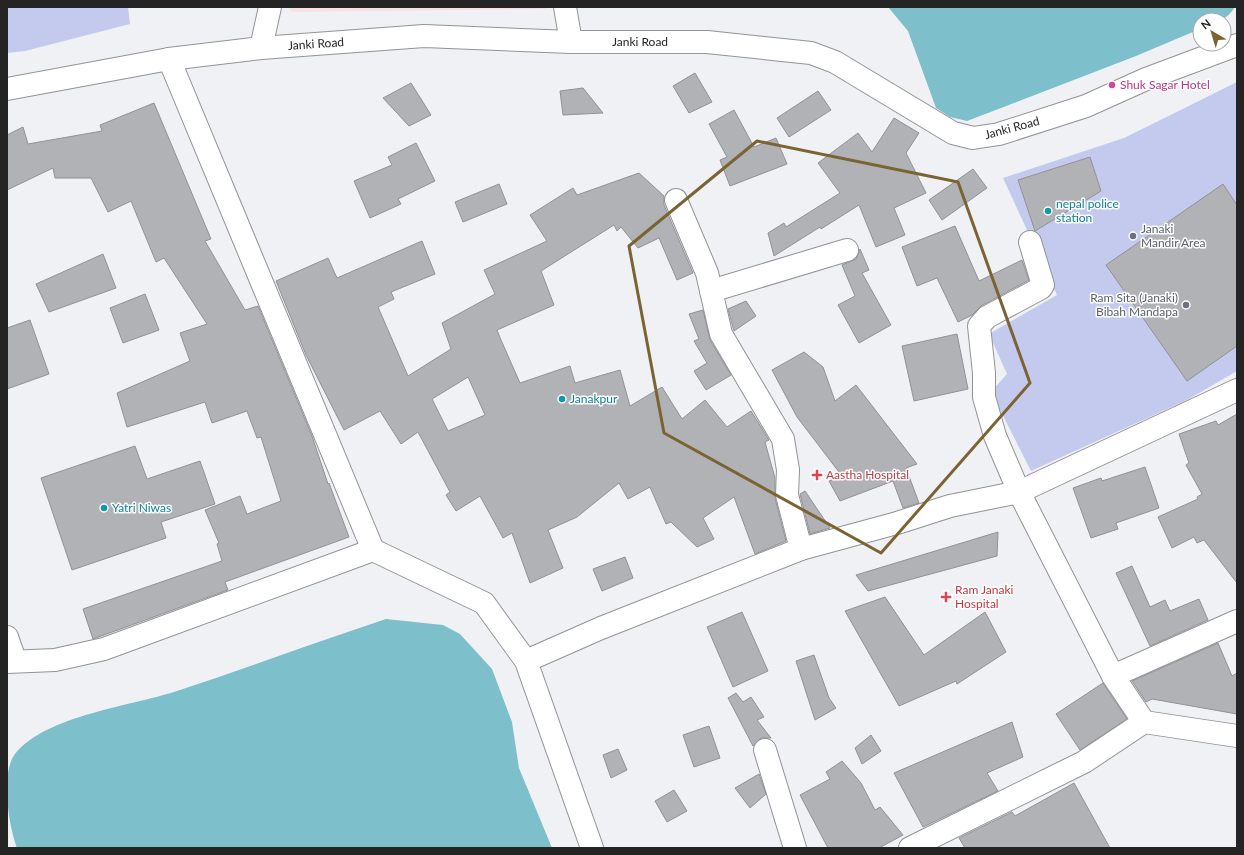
<svg xmlns="http://www.w3.org/2000/svg" width="1244" height="855" font-family="Lato,sans-serif">
<style>
.medical{fill:#fadfe3}
.green{fill:#c3caed}
.water{fill:#7dc0cb}
.building{fill:#b1b2b6;stroke:#919295;fill-rule:evenodd}
.lines{fill:none;stroke-linecap:round;stroke-linejoin:round}
.street-casing{stroke:#929396;stroke-width:24}
.secondary-casing{stroke:#929396;stroke-width:24}
.street{stroke:#fff;stroke-width:22}
.secondary{stroke:#fff;stroke-width:22}
.marked{fill:none;stroke:#7c6334;stroke-width:3;stroke-linejoin:round}
.hotel-dot{fill:#d1479c;stroke:#fefeff;stroke-width:1.5}
.culture-dot{fill:#0f9aa8;stroke:#fefeff;stroke-width:1.5}
.worship-dot{fill:#6b7280;stroke:#fefeff;stroke-width:1.5}
.health-dot{fill:#e0444e;stroke:#fefeff;stroke-width:1.5}
.labels{text-anchor:middle;stroke-width:3;stroke-linejoin:round;paint-order:stroke}
.street-label{font-size:12px;fill:#242425;stroke:#fefeff}
.hotel-label{font-size:12px;fill:#b23c85;stroke:#fefeff;text-anchor:start}
.culture-label{font-size:12px;fill:#0d838f;stroke:#fefeff;text-anchor:start}
.worship-label{font-size:12px;fill:#5b616d;stroke:#fefeff;text-anchor:start}
.health-label{font-size:12px;fill:#be3a42;stroke:#fefeff;text-anchor:start}
</style>
<rect width="100%" height="100%" fill="#f0f1f5"/>
<polygon class="medical" points="289,7 545,7 546,9 292,12"/>
<g class="green">
<polygon points="7,7 128,7 130,24 25,51 7,53"/>
<polygon points="1237,82 1237,371 1187,400 1031,471 991,392 1007,374 989,334 1057,295 1003,178 1124,138"/>
</g>
<g class="water">
<path d="M888 7H1235C1223 24 1219 20 1200 20V29L1136 56 967 121 950 117 936 108 908 31Z"/>
<path d="M386 619 443 625 460 634 492 669 512 722 519 768 552 848H17C9 826 0 774 15 754 46 715 133 706 180 690 249 667 317 642 386 619Z"/>
</g>
<g class="building">
<polygon points="695,73 712,102 689,113 673,86"/>
<polygon points="411,83 431,115 409,126 383,98"/>
<polygon points="583,88 603,113 563,115 560,91"/>
<polygon points="818,91 831,110 789,137 777,118"/>
<polygon points="154,103 211,239 205,241 245,310 258,306 312,436 328,484 329,483 349,537 225,582 228,590 93,639 83,609 222,561 217,544 219,543 205,510 240,496 247,514 281,501 261,437 257,438 247,411 212,423 205,402 127,427 117,393 190,361 180,333 207,324 164,258 156,262 131,201 108,212 91,178 55,178 53,168 7,190 7,135 23,127 28,144 102,131 100,125"/>
<polygon points="734,110 754,147 776,138 787,164 730,186 720,160 727,157 709,124"/>
<polygon points="894,118 919,133 906,153 926,193 894,208 905,235 876,247 859,205 821,229 820,227 774,256 768,233 784,223 786,227 840,193 818,163 858,133 872,152"/>
<polygon points="416,143 435,181 398,199 401,204 370,218 354,181 392,165 388,157"/>
<polygon points="1090,157 1101,191 1035,231 1018,180"/>
<polygon points="973,169 987,188 942,220 929,200"/>
<path d="M639 173 664 196V205L693 273 677 280 659 238 638 248 621 227 617 231 614 225 541 271 554 305 497 330 501 340 520 383 570 366 575 383 620 370 630 406 662 387 682 419 705 400 727 427 751 411 769 440 765 442 775 478V498L786 541 755 554 734 497 703 518 714 539 697 547 671 522 666 524 650 487 628 499 619 483 577 517 548 530 563 568 530 583 512 533 503 538 480 496 456 511 446 495 450 492 418 432 401 444 380 411 344 430 306 355 276 281 328 258 337 278 422 241 435 274 391 292 394 299 378 307 408 376 451 349 442 323 495 294 484 270 547 241 530 215 573 188 577 195ZM468 377 485 415 448 431 432 399Z"/>
<polygon points="499,184 507,204 463,222 455,202"/>
<polygon points="1223,184 1237,205 1237,346 1187,381 1106,265"/>
<polygon points="955,226 979,281 1022,260 1029,280 981,306 972,315 958,322 937,278 917,286 902,247"/>
<polygon points="860,249 869,270 862,273 891,325 859,343 838,305 855,296 842,265 856,259"/>
<polygon points="103,254 116,288 49,312 36,284"/>
<polygon points="145,294 159,330 123,343 110,308"/>
<polygon points="746,301 756,316 734,331 728,309"/>
<polygon points="703,310 710,340 731,375 706,390 694,371 707,363 694,341 699,339 689,314"/>
<polygon points="30,320 49,374 7,389 7,328"/>
<polygon points="957,334 968,389 914,401 902,346"/>
<polygon points="804,352 823,367 835,401 856,385 917,464 906,468 919,503 903,508 893,481 840,501 829,481 842,476 797,417 772,370"/>
<polygon points="1237,414 1237,583 1204,540 1197,543 1194,537 1172,548 1158,517 1198,499 1197,497 1202,494 1186,465 1189,463 1179,434 1216,421 1218,425"/>
<polygon points="135,446 147,479 200,461 215,504 161,522 166,538 72,570 41,478"/>
<polygon points="1145,467 1159,508 1116,523 1118,529 1091,538 1073,488 1101,478 1102,481"/>
<polygon points="805,491 830,528 810,534 800,494"/>
<polygon points="998,532 997,556 868,591 856,575"/>
<polygon points="625,557 633,578 602,591 593,569"/>
<polygon points="1132,566 1150,607 1165,600 1170,611 1199,599 1208,620 1150,646 1116,573"/>
<polygon points="885,597 924,655 985,612 1006,652 957,684 956,681 899,706 845,611"/>
<polygon points="742,612 768,671 733,687 707,627"/>
<polygon points="1218,643 1232,676 1237,673 1237,714 1152,699 1146,702 1132,681"/>
<polygon points="814,655 829,698 836,708 815,720 796,661"/>
<polygon points="1103,683 1127,719 1080,750 1056,714"/>
<polygon points="736,693 743,702 751,697 764,717 757,720 771,738 761,738 753,746 728,698"/>
<polygon points="1012,722 1023,757 987,773 998,791 923,827 894,773"/>
<polygon points="709,726 720,758 694,767 683,735"/>
<polygon points="871,735 881,751 862,764 855,748"/>
<polygon points="618,749 627,770 611,778 603,755"/>
<polygon points="842,761 861,783 875,810 880,807 903,835 879,848 828,848 800,795 830,779 826,772"/>
<polygon points="759,774 766,794 750,808 735,788"/>
<polygon points="1074,783 1110,848 965,848 959,838 1012,812 1015,816"/>
<polygon points="674,790 687,811 667,822 655,801"/>
</g>
<g class="lines">
<g class="street-casing">
<g id="street">
<polyline points="565,7 571,42"/>
<polyline points="261,48 270,7"/>
<polyline points="169,59 373,550"/>
<polyline points="676,200 707,273 721,334 783,439 788,470 787,495 801,549"/>
<polyline points="1030,242 1043,285 1041,288 987,317 979,326 984,373 984,397 995,436 1019,492 1113,676 1144,722"/>
<polyline points="711,291 847,250"/>
<polyline points="7,637 15,660"/>
<polyline points="526,661 601,628 801,549 897,523 950,506 1019,492 1237,390"/>
<polyline points="7,662 55,660 104,649 373,550 484,603 526,661 592,848"/>
<polyline points="1113,676 1237,621"/>
<polyline points="765,750 795,848"/>
<polyline points="910,848 1084,762 1144,722 1237,736"/>
</g>
</g>
<g class="secondary-casing">
<polyline id="secondary" points="7,89 169,59 261,48 424,36 571,42 707,42 811,53 835,62 953,133 973,138 999,134 1086,106 1146,79 1237,45"/>
</g>
<use href="#street" class="street"/>
<use href="#secondary" class="secondary"/>
</g>
<path class="marked" d="M757 141 958 182 1030 383 881 553 664 433 629 246Z"/>
<circle class="hotel-dot" cx="1112" cy="85" r="4"/>
<g class="culture-dot">
<circle cx="1048" cy="211" r="4"/>
<circle cx="562" cy="399" r="4"/>
<circle cx="104" cy="508" r="4"/>
</g>
<g class="worship-dot">
<circle cx="1133" cy="236" r="4"/>
<circle cx="1186" cy="305" r="4"/>
</g>
<g class="health-dot">
<path d="M815 469h4v4h4v4h-4v4h-4v-4h-4v-4h4z"/>
<path d="M944 591h4v4h4v4h-4v4h-4v-4h-4v-4h4z"/>
</g>
<g class="labels">
<g class="street-label">
<text x="640" y="46">Janki Road</text>
<text transform="translate(316 44) rotate(-4)" y="4">Janki Road</text>
<text transform="translate(1012 128) rotate(-15)" y="4">Janki Road</text>
</g>
<g class="hotel-label">
<text x="1120" y="89">Shuk Sagar Hotel</text>
</g>
<g class="culture-label">
<text x="1056" y="208">nepal police<tspan x="1056" dy="14">station</tspan></text>
<text x="570" y="403">Janakpur</text>
<text x="112" y="512">Yatri Niwas</text>
</g>
<g class="worship-label">
<text x="1141" y="233">Janaki<tspan x="1141" dy="14">Mandir Area</tspan></text>
<text x="1178" y="302" text-anchor="end">Ram Sita (Janaki)<tspan x="1178" dy="14">Bibah Mandapa</tspan></text>
</g>
<g class="health-label">
<text x="826" y="479">Aastha Hospital</text>
<text x="955" y="594">Ram Janaki<tspan x="955" dy="14">Hospital</tspan></text>
</g>
</g>
<rect width="1244" height="855" fill="none" stroke="#242425" stroke-width="16"/>
<g transform="translate(1212 32) rotate(322)"><circle r="19" fill="#fefeff" stroke="#a7a7a8"/>
<path d="M0-3L7 15L0 10L-7 15Z" fill="#7c6334"/>
<text y="-6" font-size="11" font-weight="bold" text-anchor="middle" fill="#242425">N</text>
</g>
</svg>
